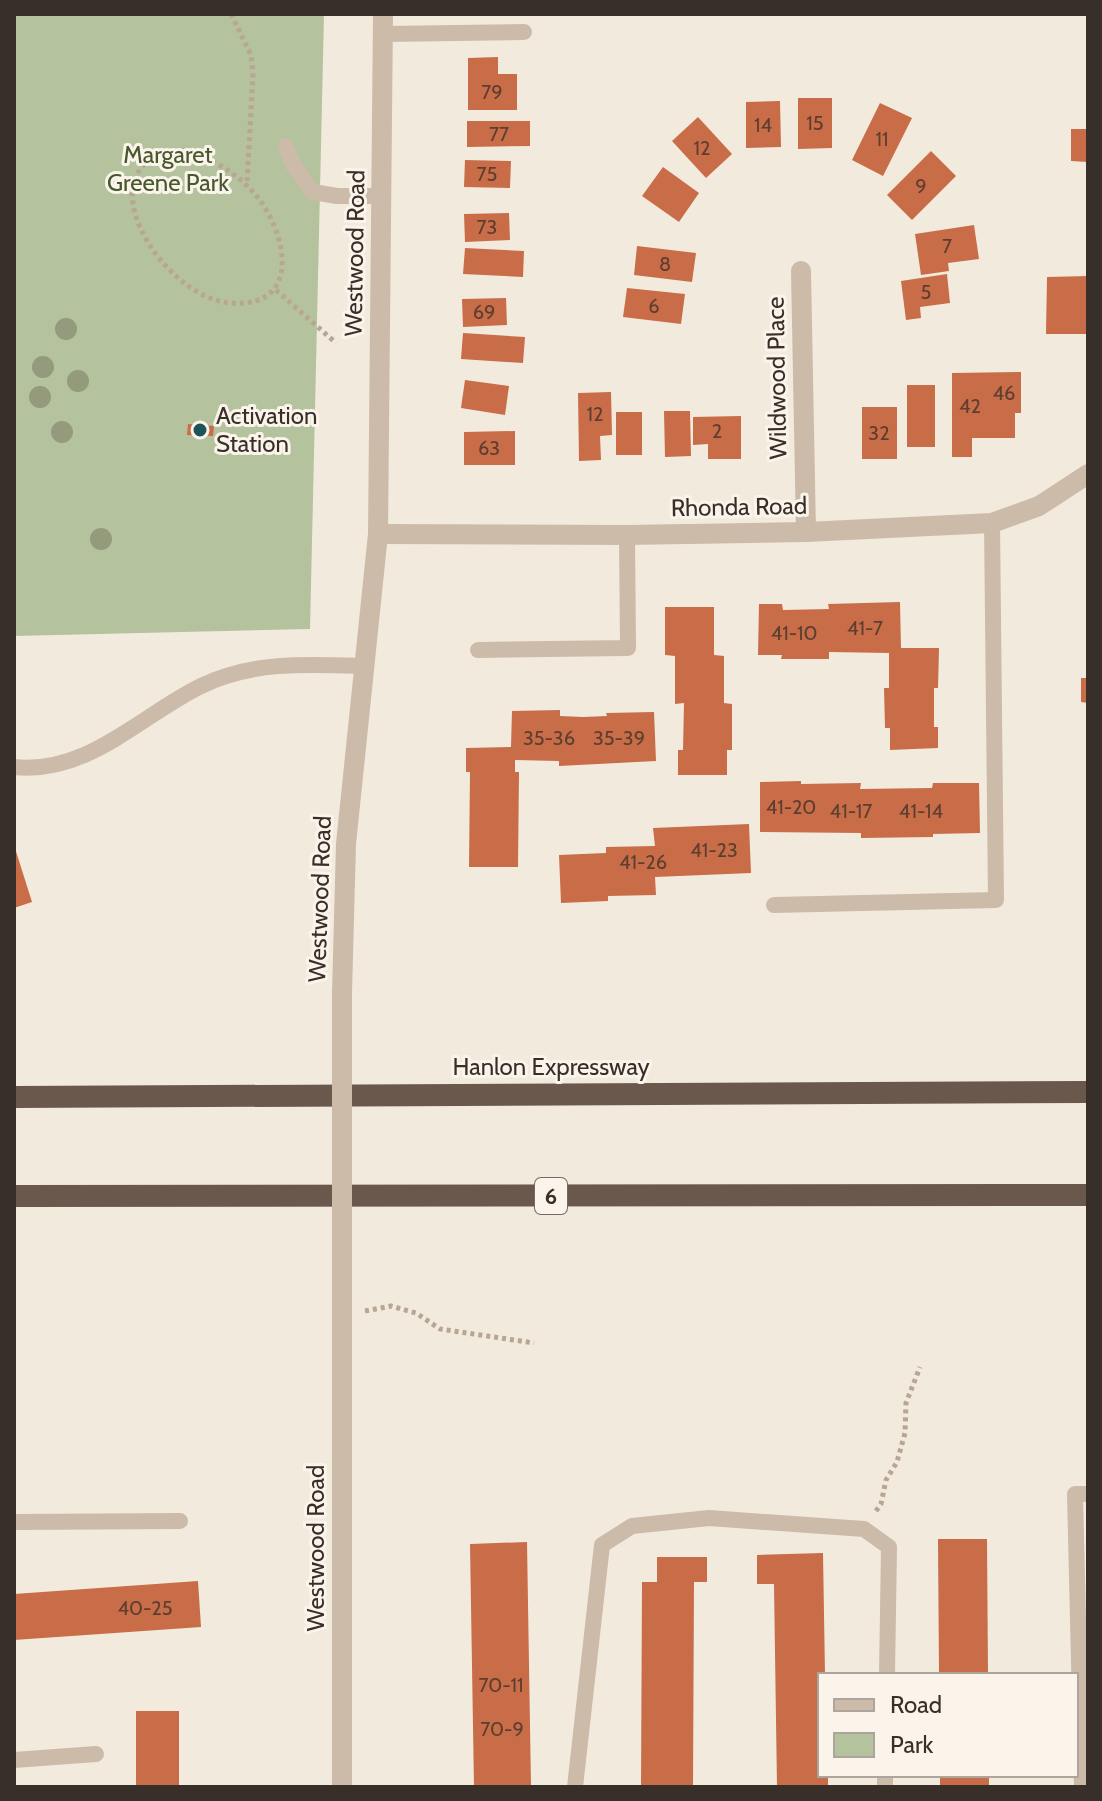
<svg xmlns="http://www.w3.org/2000/svg" width="1102" height="1801" font-family="Cabin,sans-serif">
<style>
.green{fill:#b4c39d}
.building{fill:#c86d47}
.lines{fill:none;stroke-linecap:round;stroke-linejoin:round}
.path{stroke:#b8a593;stroke-width:5;stroke-dasharray:4 4;stroke-linecap:butt}
.service{stroke:#ccbba9;stroke-width:16}
.minor{stroke:#ccbba9;stroke-width:20}
.tertiary{stroke:#ccbba9;stroke-width:20}
.trunk{stroke:#6a584d;stroke-width:22}
.tertiary-bridge{stroke:#ccbba9;stroke-width:20}
.tree{fill:#949a7c}
.poi-dot{fill:#1d545b;stroke:#faf4eb;stroke-width:3}
.labels{text-anchor:middle;stroke-width:6;stroke-linejoin:round;paint-order:stroke}
.number-label{font-size:20px;fill:#5d3e30}
.shield{fill:#faf4eb;stroke:#736a63;stroke-width:2}
.shield-label{font-size:22px;font-weight:bold;fill:#392f29}
.park-label{font-size:24px;fill:#46582c;stroke:#faf4eb}
.street-label{font-size:24px;fill:#392f29;stroke:#faf4eb}
.poi-label{font-size:24px;fill:#392f29;stroke:#faf4eb;text-anchor:start}
</style>
<rect width="100%" height="100%" fill="#f3eade"/>
<polygon class="green" points="14,14 324,14 310,629 14,636"/>
<g class="building">
<polygon points="498,57 498,74 517,74 517,110 468,110 468,58"/>
<polygon points="798,98 832,98 832,148 798,149"/>
<polygon points="780,101 781,147 746,148 746,102"/>
<polygon points="880,103 912,118 883,176 852,160"/>
<polygon points="698,117 732,154 706,178 672,141"/>
<polygon points="467,121 530,121 530,146 467,147"/>
<polygon points="1071,129 1088,129 1088,162 1071,161"/>
<polygon points="931,151 956,176 912,220 887,195"/>
<polygon points="465,160 511,161 510,188 464,187"/>
<polygon points="663,167 699,193 679,222 642,196"/>
<polygon points="509,213 510,240 465,242 464,214"/>
<polygon points="974,225 979,259 948,263 949,271 921,275 915,234"/>
<polygon points="637,246 696,253 692,282 634,275"/>
<polygon points="465,248 524,251 523,277 463,274"/>
<polygon points="947,274 950,303 920,307 921,318 906,320 901,281"/>
<polygon points="1088,276 1088,334 1046,334 1047,277"/>
<polygon points="627,288 685,294 681,324 623,317"/>
<polygon points="506,298 507,325 463,327 462,299"/>
<polygon points="463,333 525,337 523,363 461,359"/>
<polygon points="1021,372 1021,413 1015,413 1015,438 972,438 972,457 952,457 952,373"/>
<polygon points="465,380 509,386 505,415 461,408"/>
<rect x="907" y="385" width="28" height="62"/>
<polygon points="611,392 612,435 600,436 601,460 579,461 578,393"/>
<rect x="862" y="407" width="35" height="52"/>
<polygon points="664,411 690,411 691,456 665,457"/>
<rect x="616" y="412" width="26" height="43"/>
<polygon points="741,416 741,459 708,459 708,444 693,445 693,417"/>
<polygon points="188,424 214,426 213,436 187,435"/>
<polygon points="515,431 515,465 464,465 464,432"/>
<polygon points="900,602 901,648 939,648 938,688 934,688 934,727 938,727 938,748 890,750 890,728 885,728 884,688 889,688 889,653 829,652 829,659 781,659 782,655 758,655 759,604 782,604 783,610 829,609 828,604"/>
<polygon points="665,607 714,607 714,655 724,656 724,703 732,704 732,750 727,750 727,775 678,775 678,750 683,750 684,703 675,704 675,656 665,655"/>
<polygon points="1081,678 1088,678 1088,703 1081,702"/>
<polygon points="560,710 560,716 583,717 607,716 606,713 654,712 656,761 559,766 559,761 515,760 515,772 519,772 518,867 469,867 470,772 466,772 466,748 511,747 512,711"/>
<polygon points="801,781 801,784 861,783 860,789 932,788 933,783 979,783 980,833 933,834 933,837 861,838 861,833 760,832 760,782"/>
<polygon points="749,824 751,873 655,877 656,895 608,896 608,901 561,903 559,855 606,853 606,847 655,846 653,828"/>
<polygon points="14,845 32,902 14,908"/>
<polygon points="938,1539 987,1539 988,1675 939,1675"/>
<polygon points="527,1542 531,1787 474,1787 470,1544"/>
<polygon points="823,1553 825,1675 820,1675 820,1775 828,1775 828,1787 777,1787 774,1584 757,1584 757,1555"/>
<polygon points="657,1557 707,1557 707,1582 694,1582 693,1787 641,1787 642,1582 657,1582"/>
<polygon points="198,1581 201,1627 14,1640 14,1594"/>
<rect x="136" y="1711" width="43" height="76"/>
<rect x="940" y="1775" width="49" height="12"/>
</g>
<g class="lines">
<g class="path">
<polyline points="231,14 251,55 253,73 247,185"/>
<path d="M182 150C212 158 238 173 258 198 288 236 301 308 231 303 162 299 76 161 182 150Z"/>
<polyline points="276,290 336,343"/>
<polyline points="365,1311 391,1306 416,1313 440,1329 534,1343"/>
<polyline points="876,1511 881,1504 886,1480 897,1462 905,1433 906,1403 920,1367"/>
</g>
<g class="service">
<polyline points="383,34 524,32"/>
<polyline points="286,146 293,165 313,192 337,196 382,196"/>
<polyline points="478,650 628,648 627,535"/>
<path d="M14 767C87 775 140 716 201 686 253 661 307 664 363 666"/>
<polyline points="774,905 996,900 992,523"/>
<polyline points="14,1522 180,1521"/>
<polyline points="14,1760 96,1754"/>
<polyline points="575,1787 602,1545 632,1526 709,1518 864,1529 889,1547 887,1675"/>
<polyline points="885,1787 885,1775"/>
<polyline points="1082,1787 1075,1494 1088,1494"/>
</g>
<g class="minor">
<polyline points="801,271 806,532"/>
<polyline points="378,534 627,535 806,532 992,523 1039,506 1088,474"/>
</g>
<g class="tertiary">
<polyline points="342,993 346,844 378,534 383,14"/>
<polyline points="342,1303 342,1787"/>
</g>
<g class="trunk">
<polyline points="14,1097 1088,1092"/>
<polyline points="14,1196 1088,1195"/>
</g>
<polyline class="tertiary-bridge" points="342,993 342,1303"/>
</g>
<g class="tree">
<circle cx="66" cy="329" r="11"/>
<circle cx="43" cy="367" r="11"/>
<circle cx="78" cy="381" r="11"/>
<circle cx="40" cy="397" r="11"/>
<circle cx="62" cy="432" r="11"/>
<circle cx="101" cy="539" r="11"/>
</g>
<circle class="poi-dot" cx="200" cy="430" r="8"/>
<g class="labels">
<g class="number-label">
<text x="492" y="99">79</text>
<text x="815" y="130">15</text>
<text x="763" y="132">14</text>
<text x="499" y="141">77</text>
<text x="882" y="146">11</text>
<text x="702" y="155">12</text>
<text x="487" y="181">75</text>
<text x="921" y="193">9</text>
<text x="487" y="234">73</text>
<text x="947" y="253">7</text>
<text x="665" y="271">8</text>
<text x="926" y="299">5</text>
<text x="654" y="313">6</text>
<text x="484" y="319">69</text>
<text x="1004" y="400">46</text>
<text x="970" y="413">42</text>
<text x="595" y="421">12</text>
<text x="717" y="438">2</text>
<text x="879" y="440">32</text>
<text x="489" y="455">63</text>
<text x="865" y="635">41-7</text>
<text x="794" y="640">41-10</text>
<text x="549" y="745">35-36</text>
<text x="619" y="745">35-39</text>
<text x="791" y="814">41-20</text>
<text x="851" y="818">41-17</text>
<text x="921" y="818">41-14</text>
<text x="714" y="857">41-23</text>
<text x="643" y="869">41-26</text>
<text x="145" y="1615">40-25</text>
<text x="501" y="1692">70-11</text>
<text x="502" y="1736">70-9</text>
</g>
<rect class="shield" x="535" y="1178" width="32" height="36" rx="6"/>
<g class="shield-label">
<text x="551" y="1204">6</text>
</g>
<g class="park-label">
<text x="168" y="163">Margaret<tspan x="168" dy="28">Greene Park</tspan></text>
</g>
<g class="street-label">
<text transform="translate(355 253) rotate(-89)" y="8">Westwood Road</text>
<text transform="translate(777 378) rotate(-91)" y="8">Wildwood Place</text>
<text transform="translate(739 507) rotate(-1)" y="8">Rhonda Road</text>
<text transform="translate(320 899) rotate(-88)" y="8">Westwood Road</text>
<text x="551" y="1075">Hanlon Expressway</text>
<text transform="translate(316 1548) rotate(-90)" y="8">Westwood Road</text>
</g>
<g class="poi-label">
<text x="216" y="424">Activation<tspan x="216" dy="28">Station</tspan></text>
</g>
</g>
<rect width="1102" height="1801" fill="none" stroke="#392f29" stroke-width="32"/>
<rect x="818" y="1673" width="260" height="104" fill="#faf4eb" stroke="#ada59d" stroke-width="2"/>
<rect x="834" y="1699" width="40" height="12" fill="#ccbba9" stroke="#ada59d" stroke-width="2"/>
<text x="890" y="1713" font-size="24" fill="#392f29">Road</text>
<rect x="834" y="1733" width="40" height="24" fill="#b4c39d" stroke="#ada59d" stroke-width="2"/>
<text x="890" y="1753" font-size="24" fill="#392f29">Park</text>
</svg>
